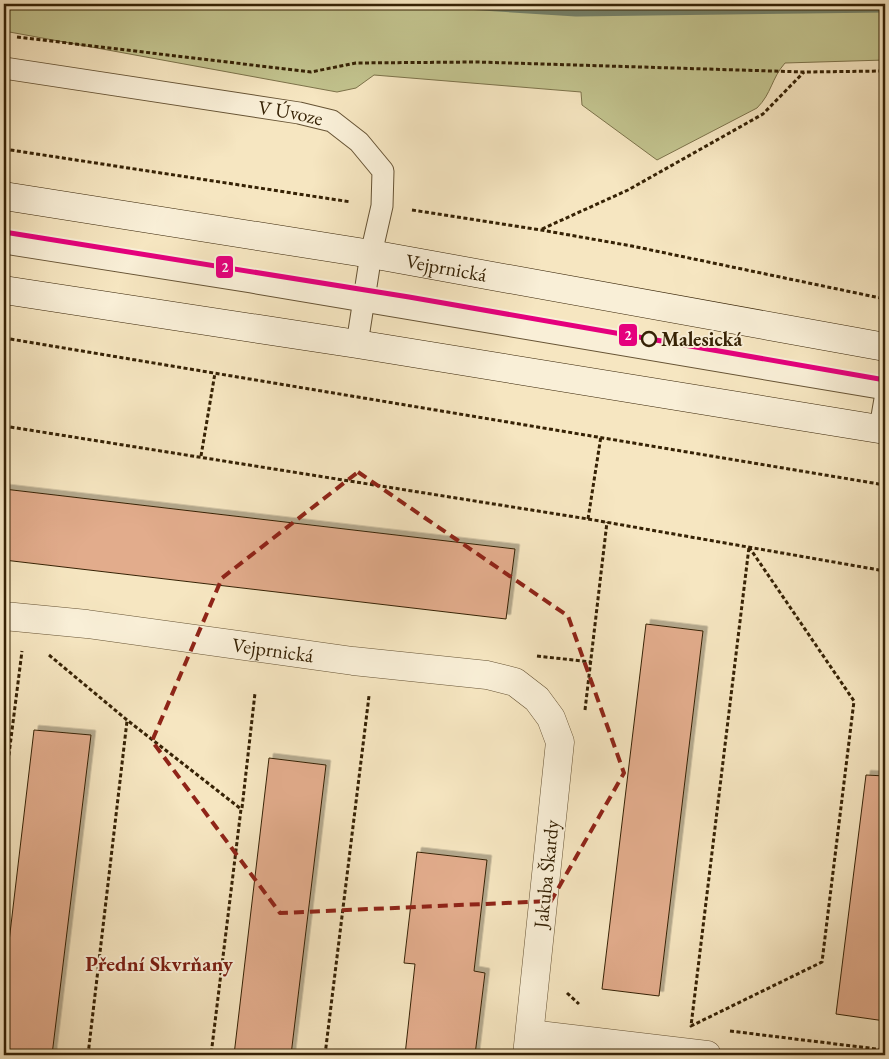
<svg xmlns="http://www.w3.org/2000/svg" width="889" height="1059" font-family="'EB Garamond',serif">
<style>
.green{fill:#c2c38e;stroke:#7c724a}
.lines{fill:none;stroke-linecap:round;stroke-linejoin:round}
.stream{stroke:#74816a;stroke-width:11}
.building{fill:#e2ac8c;stroke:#362205;filter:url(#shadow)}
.lane-casing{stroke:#665334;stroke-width:23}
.street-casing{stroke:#665334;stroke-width:29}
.secondary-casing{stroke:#362205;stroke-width:29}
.path{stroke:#362205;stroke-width:3;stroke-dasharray:4 2.5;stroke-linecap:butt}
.lane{stroke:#f9efd7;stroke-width:21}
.street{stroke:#f9efd7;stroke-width:28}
.secondary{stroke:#f9efd7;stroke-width:28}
.tram-1-casing{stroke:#f9efd7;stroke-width:9}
.tram-1{stroke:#e5007d;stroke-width:5}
.marked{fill:none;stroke:#8f2418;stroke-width:4;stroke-dasharray:10 6;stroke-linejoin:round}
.stop-dot{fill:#f9efd7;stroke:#362205;stroke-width:2.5}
.labels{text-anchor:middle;stroke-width:4;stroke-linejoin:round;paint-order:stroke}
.street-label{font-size:20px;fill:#362205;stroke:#f9efd7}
.stop-label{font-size:20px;font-weight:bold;fill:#362205;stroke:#f9efd7;text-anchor:start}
.neighbourhood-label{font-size:21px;font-weight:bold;fill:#7a1f14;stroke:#f9efd7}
.line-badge{stroke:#f9efd7;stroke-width:2}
.badge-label{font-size:14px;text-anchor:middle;font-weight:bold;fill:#fff}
</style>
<defs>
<filter id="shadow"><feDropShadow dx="4.5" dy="-4.5" stdDeviation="0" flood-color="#0004"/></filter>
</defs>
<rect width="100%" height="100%" fill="#f6e6c1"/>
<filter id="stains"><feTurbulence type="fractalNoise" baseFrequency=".004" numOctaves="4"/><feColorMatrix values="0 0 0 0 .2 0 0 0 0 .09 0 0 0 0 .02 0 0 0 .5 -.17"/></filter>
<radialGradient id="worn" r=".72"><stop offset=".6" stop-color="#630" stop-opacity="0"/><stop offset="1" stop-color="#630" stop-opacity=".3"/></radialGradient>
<path class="green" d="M4 4H885V60L785 63C771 79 772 93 757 108L657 160 582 105 581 92 374 75 356 88 337 92 4 31Z"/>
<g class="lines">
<polyline class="stream" points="466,4 576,11 885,7"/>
</g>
<g class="building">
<polygon points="4,489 515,549 506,619 4,560"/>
<polygon points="646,624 703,631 659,996 602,989"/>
<polygon points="34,730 91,735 52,1055 4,1055 4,984"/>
<polygon points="269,758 326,765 291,1055 234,1055"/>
<polygon points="866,775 885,776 885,1021 836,1014"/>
<polygon points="417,852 487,860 474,971 485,973 475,1055 405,1055 415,964 404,963"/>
</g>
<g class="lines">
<g class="lane-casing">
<g id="lane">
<path id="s1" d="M4 68 299 113 332 121 359 142 383 171 382 206 371 254 357 344"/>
<polyline points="4,243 251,282 885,389"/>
<polyline points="880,428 885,399"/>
</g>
</g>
<g class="street-casing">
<g id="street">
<path id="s2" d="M4 616 87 624 353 661 487 675 515 682 537 699 551 718 560 742 527 1055"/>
<polyline points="530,1034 707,1055"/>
</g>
</g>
<g class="secondary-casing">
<g id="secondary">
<path id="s3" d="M4 196 371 254 885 347"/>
<polyline points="4,290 357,344 885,430"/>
</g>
</g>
<g class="path">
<polyline points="17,37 311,72 356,63 477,62 804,72 885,71"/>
<polyline points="4,149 351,202"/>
<polyline points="412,210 541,230 632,246 885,299"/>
<polyline points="542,229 628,190 763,114 804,72"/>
<polyline points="4,338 885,485"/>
<polyline points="4,426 588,519 885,571"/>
<polyline points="201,456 215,373"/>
<polyline points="588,519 601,436"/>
<polygon points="749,547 854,701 822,962 691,1026"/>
<polyline points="49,655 127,720 241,809 211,1055"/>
<polyline points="537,656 591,662"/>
<polyline points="585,710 607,522"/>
<polyline points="4,794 22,651"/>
<polyline points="242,808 255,693"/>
<polyline points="567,993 579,1004"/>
<polyline points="730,1031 885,1050"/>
<polyline points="88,1055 127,721"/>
<polyline points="325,1055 369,696"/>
</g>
<use href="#lane" class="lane"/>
<use href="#street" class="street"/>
<use href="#secondary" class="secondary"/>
<g class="tram-1-casing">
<polyline id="tram-1" points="4,232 409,297 885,380"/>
</g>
<use href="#tram-1" class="tram-1"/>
</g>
<path class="marked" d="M358 472 568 616 624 773 551 901 280 913 152 741 222 578Z"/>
<circle class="stop-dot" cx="649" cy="339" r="7"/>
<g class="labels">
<g class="street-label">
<text dy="7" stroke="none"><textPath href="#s1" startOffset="290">V Úvoze</textPath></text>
<text dy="7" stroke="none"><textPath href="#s3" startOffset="448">Vejprnická</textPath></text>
<text dy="7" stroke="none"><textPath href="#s2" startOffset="271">Vejprnická</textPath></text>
<text transform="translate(546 874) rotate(-84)" y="7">Jakuba Škardy</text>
</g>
<g class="stop-label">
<text x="661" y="346">Malesická</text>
</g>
<g class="neighbourhood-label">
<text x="159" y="971">Přední Skvrňany</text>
</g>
</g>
<g class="line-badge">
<rect x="215" y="255" width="19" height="24" rx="5" fill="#e5007d"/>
<rect x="618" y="323" width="20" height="24" rx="5" fill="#e5007d"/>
</g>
<g class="badge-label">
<text x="225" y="272">2</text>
<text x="628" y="340">2</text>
</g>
<rect width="889" height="1059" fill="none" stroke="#f6e6c1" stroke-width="20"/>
<rect x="5" y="5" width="879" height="1049" fill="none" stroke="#362205" stroke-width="2.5"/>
<rect x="10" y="10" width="869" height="1039" fill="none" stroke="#362205"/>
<rect width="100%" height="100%" filter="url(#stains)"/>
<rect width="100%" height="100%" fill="url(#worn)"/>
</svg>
